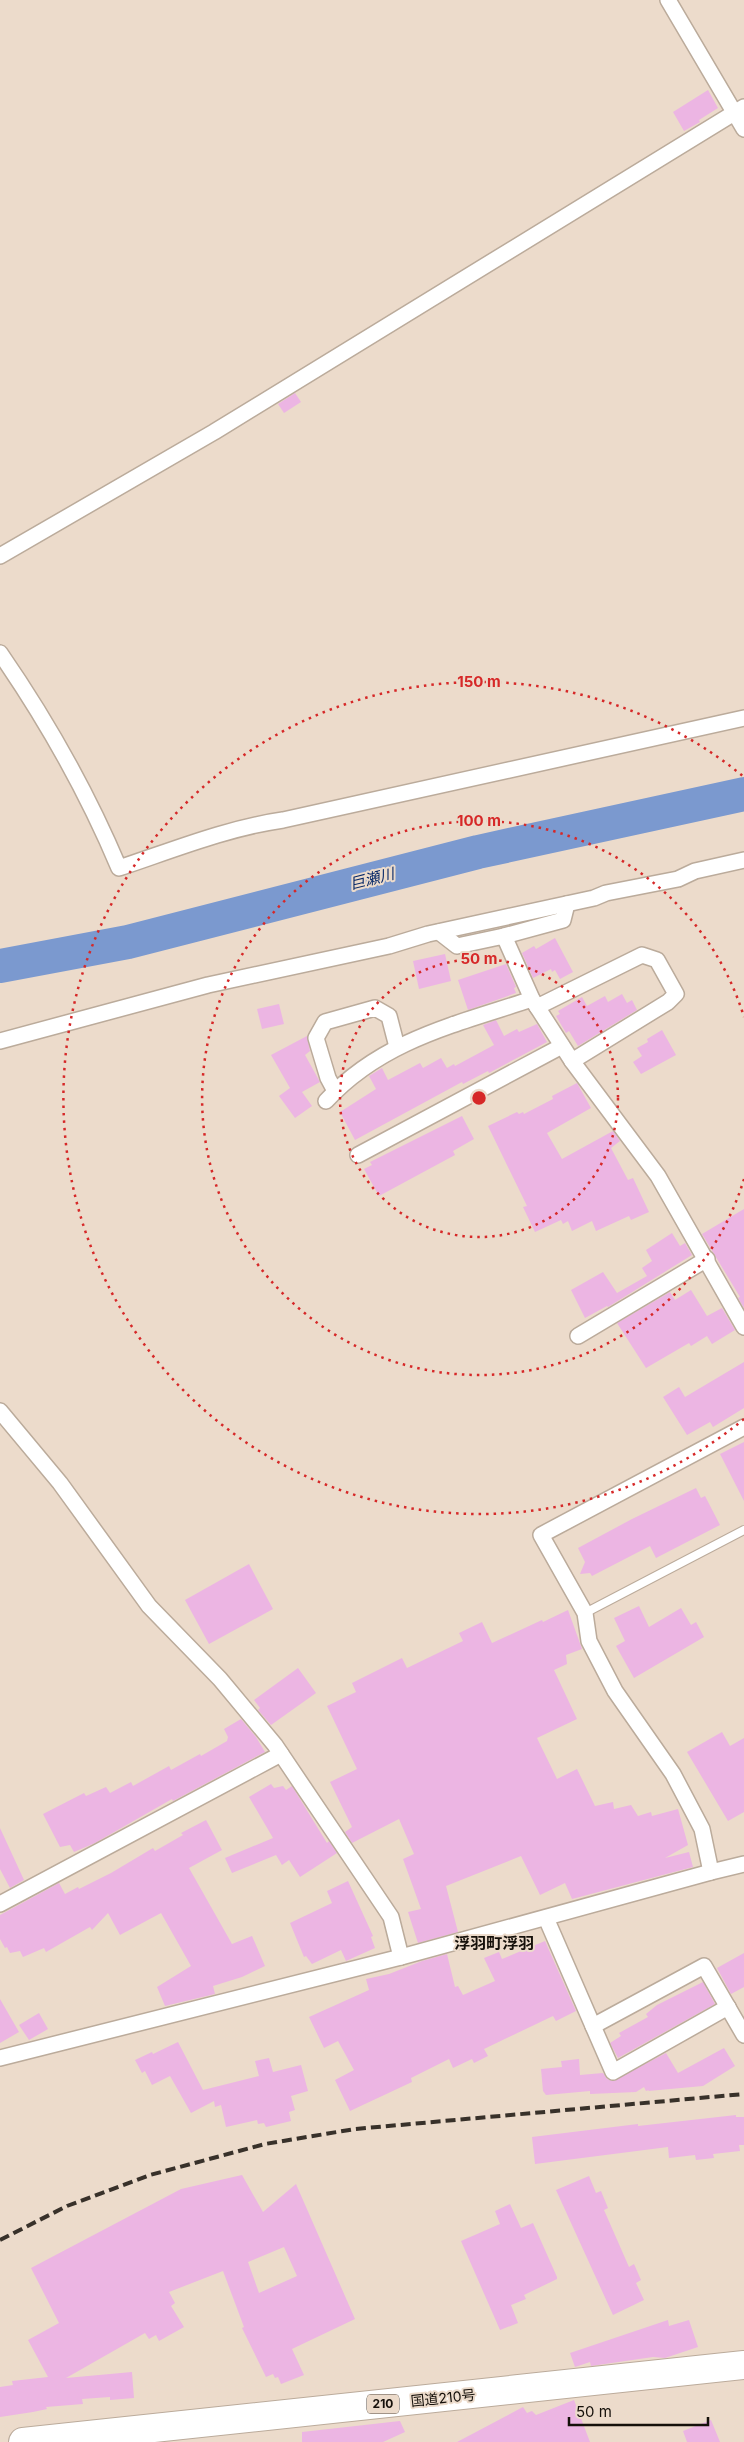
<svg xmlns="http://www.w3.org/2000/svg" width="744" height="2442" font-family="Inter,'Noto Sans JP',sans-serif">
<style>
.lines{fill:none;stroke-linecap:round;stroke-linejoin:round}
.river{stroke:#7b99cf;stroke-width:34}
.building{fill:#ecb5e3;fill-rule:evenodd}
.lane-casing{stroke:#bbab9b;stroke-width:10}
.street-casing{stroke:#bbab9b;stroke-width:18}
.highway-casing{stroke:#bbab9b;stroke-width:30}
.lane{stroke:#fff;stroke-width:8}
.street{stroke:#fff;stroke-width:15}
.highway{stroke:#fff;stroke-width:28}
.rail{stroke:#38312a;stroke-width:4;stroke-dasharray:10 5;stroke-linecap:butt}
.ring{fill:none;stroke:#d62828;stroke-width:2.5;stroke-dasharray:2.5 5}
.labels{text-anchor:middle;stroke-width:4;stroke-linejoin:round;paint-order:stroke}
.shield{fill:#ecdbcb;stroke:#564d44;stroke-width:1}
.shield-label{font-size:12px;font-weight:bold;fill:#15100a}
.street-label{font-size:14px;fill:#15100a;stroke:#ecdbcb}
.water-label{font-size:15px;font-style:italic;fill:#062767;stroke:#ecdbcb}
.quarter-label{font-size:16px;font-weight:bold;fill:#15100a;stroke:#ecdbcb}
.centre{fill:#d62828;stroke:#ecdbcb;stroke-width:2.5}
.ring-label{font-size:15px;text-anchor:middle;font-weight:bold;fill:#d62828;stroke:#ecdbcb;stroke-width:4;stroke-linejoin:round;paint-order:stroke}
</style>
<rect width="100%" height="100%" fill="#ecdbcb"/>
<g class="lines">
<polyline class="river" points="0,966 128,942 478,852 744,794"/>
</g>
<g class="building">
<polygon points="708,90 718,108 699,120 700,122 684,131 673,112"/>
<polygon points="295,393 301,402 284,413 278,404"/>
<polygon points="555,938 573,972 560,979 555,970 552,972 551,969 533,978 522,953 534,946 536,949"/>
<polygon points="445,954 451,981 419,989 413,961"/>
<polygon points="506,964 516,987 514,988 516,993 468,1010 458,980"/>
<polygon points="622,994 627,1003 632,1000 637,1010 578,1046 569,1031 566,1033 556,1016 560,1014 558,1011 582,997 587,1006 605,996 608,1002"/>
<polygon points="279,1004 284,1024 262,1029 257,1009"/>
<polygon points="496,1020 504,1036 517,1029 519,1032 537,1024 547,1042 489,1073 488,1071 463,1084 462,1082 355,1140 340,1112 376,1089 369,1076 382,1068 388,1080 420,1063 423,1068 441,1058 447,1068 454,1064 455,1066 494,1045 483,1025"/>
<polygon points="662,1030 676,1055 641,1074 633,1062 642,1056 637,1048 648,1042 647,1039"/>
<polygon points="307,1036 310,1051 305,1055 320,1082 302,1092 312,1106 295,1118 279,1096 290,1088 271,1055"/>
<polygon points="577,1083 591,1108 547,1133 562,1159 613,1131 620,1141 611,1148 628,1180 633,1178 649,1212 631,1220 629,1216 596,1231 592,1221 572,1231 568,1221 563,1224 561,1220 535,1232 523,1207 527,1206 488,1126 517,1112 519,1114 523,1112 524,1114 553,1099 552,1096"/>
<polygon points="462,1116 474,1139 453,1151 455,1155 379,1196 364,1169 372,1165 370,1162"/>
<polygon points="744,1209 744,1308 738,1298 740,1297 702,1234"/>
<polygon points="672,1233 680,1246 685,1243 692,1255 608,1307 607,1306 585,1318 571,1290 603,1272 617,1293 647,1276 642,1268 652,1261 646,1250"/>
<polygon points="691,1290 707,1316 722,1308 735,1330 712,1344 707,1336 691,1346 689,1343 646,1368 617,1323 670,1292 675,1300"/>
<polygon points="744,1362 744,1408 713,1427 710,1422 687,1435 663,1397 679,1387 685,1397"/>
<polygon points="744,1442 744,1501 720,1454"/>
<polygon points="696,1488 701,1498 705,1496 720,1525 656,1558 650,1546 592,1576 590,1573 580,1574 585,1562 578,1548 632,1519"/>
<polygon points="249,1564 273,1609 209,1644 185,1600"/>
<polygon points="639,1606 649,1627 681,1608 691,1625 696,1622 704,1637 634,1678 616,1646 625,1641 614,1618"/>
<polygon points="568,1610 582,1649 566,1655 567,1664 554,1670 577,1719 537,1738 557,1779 577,1769 595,1806 613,1802 614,1809 631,1805 638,1816 651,1812 652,1816 678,1809 688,1845 665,1858 689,1852 693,1867 572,1899 565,1883 540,1895 521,1856 446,1886 458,1932 418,1943 408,1912 421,1909 403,1859 414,1854 399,1819 352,1843 345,1832 352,1827 330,1782 357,1769 327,1706 356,1692 352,1683 402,1658 407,1668 463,1641 459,1633 482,1622 492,1643 542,1620 543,1622"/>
<polygon points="298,1668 316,1693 271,1725 258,1710 260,1708 254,1700"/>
<polygon points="241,1719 256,1737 265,1752 173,1801 172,1799 95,1843 74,1852 70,1845 60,1847 43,1814 84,1793 86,1796 106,1787 110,1793 131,1782 133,1786 169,1766 171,1770 200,1754 201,1756 227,1741 228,1737 224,1729"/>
<polygon points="722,1732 730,1746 744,1738 744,1812 728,1821 687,1752"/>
<polygon points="271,1784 274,1788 283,1786 286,1790 292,1786 327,1843 329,1841 337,1853 300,1877 289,1860 282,1865 276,1855 232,1873 225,1858 273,1838 249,1797"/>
<polygon points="206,1820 222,1850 189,1868 232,1944 252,1936 265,1966 242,1977 213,1986 215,1994 165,2006 157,1987 191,1966 161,1913 120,1935 108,1913 92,1930 90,1927 46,1952 44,1948 23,1957 20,1951 10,1953 7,1947 5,1948 0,1939 0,1915 59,1883 65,1894 78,1887 79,1889 111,1873 153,1848 155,1851 183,1835 181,1833"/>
<polygon points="0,1828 24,1880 10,1888 0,1869"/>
<polygon points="348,1881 373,1936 371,1937 375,1948 346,1961 341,1950 312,1964 306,1956 304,1957 290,1923 332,1903 327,1891"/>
<polygon points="545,1941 576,2011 556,2021 553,2016 484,2049 488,2056 474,2063 472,2059 453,2068 449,2059 411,2078 412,2082 350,2111 335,2080 354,2070 338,2041 324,2048 309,2017 369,1990 366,1979 389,1974 422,1961 447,1954 455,1987 458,1986 463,1995 495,1981 484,1958 499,1952 502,1959"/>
<polygon points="744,1953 744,1987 731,1994 717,1968"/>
<polygon points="703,1982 715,2004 618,2058 610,2043 621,2036 619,2033 648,2017 646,2014 657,2005"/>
<polygon points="0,1999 19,2032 0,2043"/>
<polygon points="39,2013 48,2029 29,2040 19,2025"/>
<polygon points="178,2042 203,2090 259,2076 255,2061 269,2058 273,2072 301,2065 308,2091 291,2096 295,2110 289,2112 291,2121 266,2127 264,2123 258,2124 257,2120 226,2127 221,2105 215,2107 214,2101 191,2113 170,2076 152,2085 145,2071 142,2073 135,2060 152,2052 153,2054"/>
<polygon points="724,2048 735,2066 703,2086 648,2091 649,2090 646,2091 644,2087 636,2092 590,2094 590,2091 546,2095 543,2091 541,2069 562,2067 561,2061 579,2059 580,2075 603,2073 607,2079 613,2081 666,2053 678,2073"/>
<polygon points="736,2115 736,2117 744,2117 744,2145 739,2145 740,2151 713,2154 714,2158 696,2160 695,2155 669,2158 668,2147 535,2164 532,2137 638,2124 638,2126"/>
<path d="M242 2175 263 2212 296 2184 355 2319 292 2349 304 2375 281 2384 278 2377 275 2378 273 2374 266 2377 242 2328 244 2327 223 2271 169 2292 175 2303 171 2306 184 2327 159 2341 156 2335 149 2339 145 2333 66 2378 132 2372 134 2398 110 2400V2397L82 2399 83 2404 46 2407 47 2409 33 2412 0 2417V2387L13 2385 12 2381 48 2377 28 2340 59 2323 31 2268 181 2189ZM284 2247 297 2276 259 2293 248 2262Z"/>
<polygon points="589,2176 596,2193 601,2191 608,2208 604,2210 629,2267 634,2264 641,2280 636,2283 644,2300 613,2315 556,2190"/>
<polygon points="510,2204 521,2228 533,2223 557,2277 557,2279 524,2295 526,2299 511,2305 518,2323 500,2330 461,2241 500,2224 495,2211"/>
<polygon points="668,2320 669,2326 689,2320 698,2347 665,2358 653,2357 591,2366 590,2362 575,2367 570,2353"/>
<polygon points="574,2400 590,2442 457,2442 523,2407 527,2413 532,2411 536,2415"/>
<polygon points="711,2420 720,2442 687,2442 683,2431"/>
<polygon points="400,2421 405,2432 383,2442 302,2442 302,2432"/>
</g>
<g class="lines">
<g class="lane-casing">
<polyline id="lane" points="585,1613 744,1530"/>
</g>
<g class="street-casing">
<g id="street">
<polyline points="668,0 744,129"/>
<polyline points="0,556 214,432 744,107"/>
<path d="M0 653C47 721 87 792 119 868 173 850 227 828 283 820L744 718"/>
<polyline points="439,932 457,946 504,936 532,999 572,1061 658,1176 744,1327"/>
<polyline points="504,936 563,920 567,904"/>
<polyline points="537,1007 642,955 657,960 676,994 668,1002 572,1061"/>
<polyline points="0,1041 208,985 389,946 428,934 594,898 606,893 678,879 695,871 744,860"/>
<polyline points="335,1091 328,1078 316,1038 325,1022 375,1008 389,1016 397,1047"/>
<path d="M326 1101C382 1040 457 1024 532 999"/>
<polyline points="358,1155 562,1046"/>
<polyline points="578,1336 707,1259"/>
<polyline points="0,1411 60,1483 149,1606 220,1679 275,1745 391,1917 401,1957"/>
<polyline points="711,1872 702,1829 673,1774 615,1691 589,1641 585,1613 541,1535 744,1427"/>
<polyline points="0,1904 281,1754"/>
<polyline points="546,1918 613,2072 728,2007"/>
<polyline points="593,2026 704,1966 744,2035"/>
<polyline points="0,2058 401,1957 711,1872 744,1864"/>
</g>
</g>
<g class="highway-casing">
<polyline id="highway" points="23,2442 744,2365"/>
</g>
<use href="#lane" class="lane"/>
<use href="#street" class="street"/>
<use href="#highway" class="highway"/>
<polyline class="rail" points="0,2240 67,2206 150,2175 265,2144 355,2129 744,2094"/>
</g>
<g class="ring">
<circle cx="479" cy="1098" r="139"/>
<path d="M744 1179A277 277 0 1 1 744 1017"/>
<path d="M744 1419A416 416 0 1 1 744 777"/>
</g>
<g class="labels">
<rect class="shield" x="367" y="2394.5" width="32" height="19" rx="4"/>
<g class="shield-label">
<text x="383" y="2408">210</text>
</g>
<g class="street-label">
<text transform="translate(443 2398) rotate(-6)" y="5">国道210号</text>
</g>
<g class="water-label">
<text transform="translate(372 879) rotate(-14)" y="5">巨瀬川</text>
</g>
<g class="quarter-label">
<text x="494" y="1949">浮羽町浮羽</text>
</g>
</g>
<circle cx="479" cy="1098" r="8" class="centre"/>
<g class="ring-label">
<text x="479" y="687">150 m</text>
<text x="479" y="826">100 m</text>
<text x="479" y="964">50 m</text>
</g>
<path d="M569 2417v8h139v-8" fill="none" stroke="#15100a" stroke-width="2.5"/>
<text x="576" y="2417" font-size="15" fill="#15100a" stroke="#ecdbcb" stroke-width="4" paint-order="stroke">50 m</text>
</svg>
